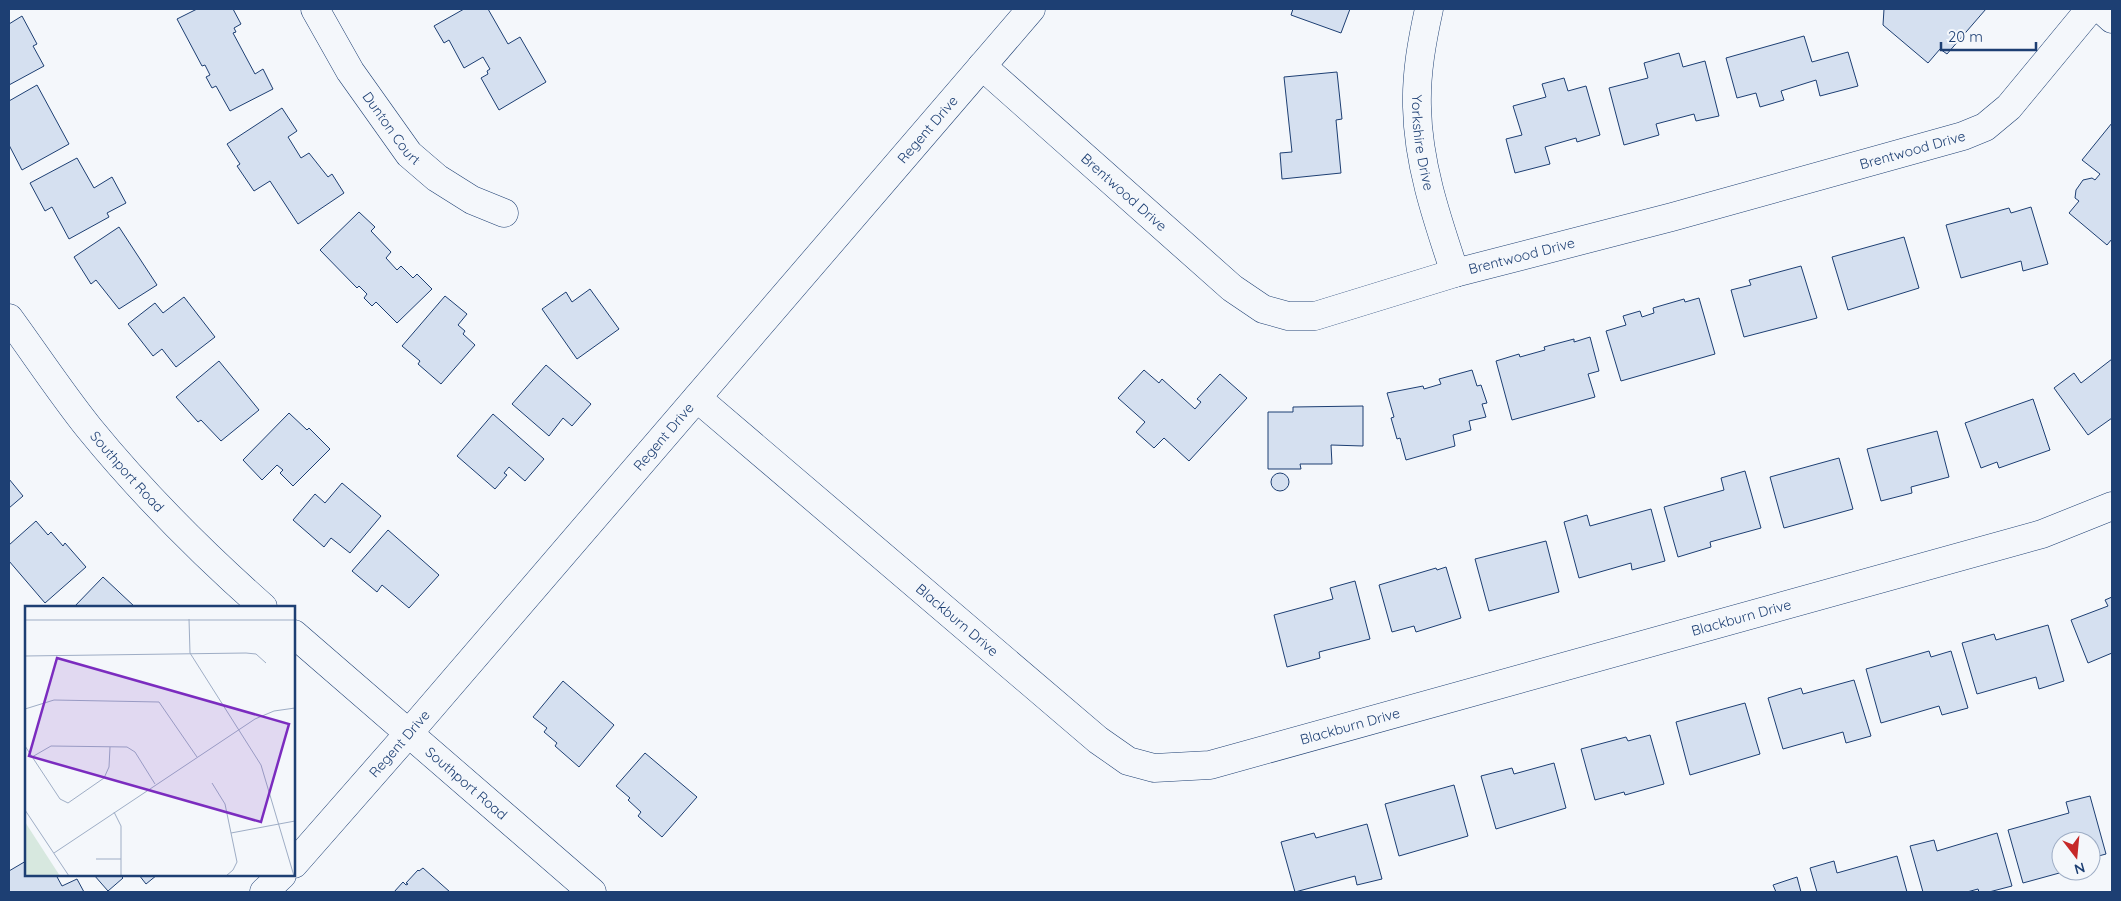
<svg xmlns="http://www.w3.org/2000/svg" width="2121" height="901" font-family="Quicksand,sans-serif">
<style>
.building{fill:#d5e0f0;stroke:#1d3f73}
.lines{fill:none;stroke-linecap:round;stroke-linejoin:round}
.minor-casing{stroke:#1d3f73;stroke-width:29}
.minor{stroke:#f4f7fb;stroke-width:28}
.labels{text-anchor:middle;stroke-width:4;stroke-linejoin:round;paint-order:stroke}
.street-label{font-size:14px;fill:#1d3f73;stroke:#f4f7fb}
.inset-road{fill:none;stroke:#9eadc5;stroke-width:1}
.view{fill:#7b2cbf;fill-opacity:0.15;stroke:#7b2cbf;stroke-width:2.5}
.inset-edge{fill:none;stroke:#1d3f73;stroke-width:2.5}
</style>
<rect width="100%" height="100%" fill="#f4f7fb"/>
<g class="building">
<polygon points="197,9 233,9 241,24 234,28 236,32 233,33 255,74 263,69 273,89 230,111 216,86 212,88 206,77 210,75 205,65 202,66 177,19"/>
<polygon points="464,9 488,9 508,44 520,37 546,82 499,110 481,78 488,74 487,71 490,69 483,57 464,68 449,40 444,43 434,26"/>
<polygon points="1293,9 1350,9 1341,33 1291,15"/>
<polygon points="1884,9 1986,9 1947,54 1940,49 1928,63 1883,25"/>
<polygon points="22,16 37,44 33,46 44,66 9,85 9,24"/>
<polygon points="1804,36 1812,62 1848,52 1858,86 1820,96 1816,80 1781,91 1784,100 1760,107 1756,93 1737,98 1726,58"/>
<polygon points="1679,53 1683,67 1705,61 1719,116 1696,121 1694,114 1656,124 1659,135 1624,145 1609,88 1648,78 1644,63"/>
<polygon points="1337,72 1342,119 1336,120 1341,173 1282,179 1280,153 1292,152 1284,77"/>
<polygon points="1564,78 1568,91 1586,86 1600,135 1577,142 1576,138 1545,147 1550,164 1515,173 1506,139 1522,135 1513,106 1546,97 1542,84"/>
<polygon points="37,85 69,144 22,170 9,145 9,101"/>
<polygon points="282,108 297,131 288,137 301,158 309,153 328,177 332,174 344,193 298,224 270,181 254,191 237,166 240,164 227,144"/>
<polygon points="2112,123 2112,239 2107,245 2069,213 2079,201 2075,198 2076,190 2083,180 2092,178 2095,180 2100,174 2082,160"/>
<polygon points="77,158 94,188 112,177 126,203 107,213 109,217 69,239 52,207 45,211 30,183"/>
<polygon points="2031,207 2048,264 2023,271 2021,261 1961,278 1946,225 2009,208 2011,213"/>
<polygon points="359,212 375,227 371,231 391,252 386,258 397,270 401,266 413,278 417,274 432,289 397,323 376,302 372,306 364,298 367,294 359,286 357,288 320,250"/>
<polygon points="119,227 157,285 119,309 96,280 91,284 74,257"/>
<polygon points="1904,237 1919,288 1848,310 1832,257"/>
<polygon points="1801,266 1817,318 1744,337 1731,290 1751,285 1749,280"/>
<polygon points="590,289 619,329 577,359 542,309 566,292 572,302"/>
<polygon points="445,296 467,314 458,325 465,331 463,334 475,345 441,384 418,364 420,361 402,346"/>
<polygon points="184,297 215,337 176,367 162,349 153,356 128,324 155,303 163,313"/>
<polygon points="1699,298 1715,354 1621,381 1606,331 1626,325 1623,316 1640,311 1642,317 1654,313 1653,308 1684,299 1685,302"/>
<polygon points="1590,337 1599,371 1588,374 1595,397 1512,420 1496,361 1519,354 1520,357 1545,350 1544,347 1574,339 1574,342"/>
<polygon points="2112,359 2112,418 2088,435 2054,388 2074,373 2081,383"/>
<polygon points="219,361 259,410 221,441 201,420 198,422 176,397"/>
<polygon points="546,365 591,404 572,426 563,418 549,436 512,404"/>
<polygon points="1144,370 1159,383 1162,379 1195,409 1201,402 1197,399 1220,374 1247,398 1189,461 1164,438 1154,448 1136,432 1145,422 1118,398"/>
<polygon points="1472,370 1477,386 1481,385 1487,403 1482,404 1486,417 1469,421 1471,430 1453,435 1455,446 1406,460 1400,438 1397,439 1391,418 1394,417 1387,393 1423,386 1424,389 1441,384 1439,379"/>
<polygon points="2033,399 2050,450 1999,468 1997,462 1981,468 1965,423"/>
<polygon points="1363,406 1363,446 1331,445 1332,464 1300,464 1301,469 1268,469 1268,412 1293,412 1293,407"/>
<polygon points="289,413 307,430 309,428 330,449 293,486 280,473 283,470 277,465 262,480 243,460"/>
<polygon points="493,414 544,459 525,481 509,467 504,473 507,475 495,489 457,456"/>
<polygon points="1937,431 1949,477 1911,487 1912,493 1881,501 1867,449"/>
<polygon points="1839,458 1853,509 1784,528 1770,477"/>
<polygon points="1745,471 1761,528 1710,542 1711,547 1678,557 1664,507 1724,490 1721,478"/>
<circle cx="1280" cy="482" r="9"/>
<polygon points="9,479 23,496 9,508"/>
<polygon points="342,483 381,516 350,553 331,538 324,547 293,520 315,494 325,503"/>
<polygon points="1651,509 1665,561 1632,570 1631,563 1579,578 1564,522 1587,515 1590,526"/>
<polygon points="36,521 48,535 51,532 63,546 65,543 86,567 45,603 9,561 9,545"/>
<polygon points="388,530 439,575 409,608 382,585 377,592 352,571"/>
<polygon points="1546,541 1559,592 1489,611 1475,559"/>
<polygon points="1446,567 1461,618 1416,632 1414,626 1392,632 1379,585 1436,568 1437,570"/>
<polygon points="103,577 135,607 74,607"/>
<polygon points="1355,581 1370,639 1319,652 1320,658 1287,667 1274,615 1333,599 1330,588"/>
<polygon points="2112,597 2112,653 2088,663 2071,620 2108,606 2105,600"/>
<polygon points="2048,625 2064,681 2039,689 2036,677 1977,694 1962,643 1994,634 1996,640"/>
<polygon points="1929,651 1931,657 1951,651 1968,708 1942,715 1939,706 1881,723 1866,669"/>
<polygon points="1854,680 1871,736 1846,743 1843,732 1783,749 1768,698 1801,688 1803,694"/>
<polygon points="563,681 614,725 579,767 555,746 557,743 544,732 547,728 533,717"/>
<polygon points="1745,703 1760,754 1690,775 1676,722"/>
<polygon points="1650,735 1664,784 1625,795 1624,792 1595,800 1581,749 1626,737 1628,741"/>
<polygon points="645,753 697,797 662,837 638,816 641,812 628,800 630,798 616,786"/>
<polygon points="1554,763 1566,808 1496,829 1481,776 1512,768 1514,774"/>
<polygon points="1454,785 1468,836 1399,856 1385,804"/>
<polygon points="2090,796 2106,854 2091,858 2091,841 2061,841 2061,871 2063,872 2023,883 2008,830 2069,813 2066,802"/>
<polygon points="1367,824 1382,879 1357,885 1355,876 1295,892 1281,842 1314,833 1316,838"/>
<polygon points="1997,833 2012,886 1989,892 1979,892 1978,889 1967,892 1923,892 1910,846 1934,840 1937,851"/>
<polygon points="1897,856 1907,892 1817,892 1810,868 1834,861 1837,873"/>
<polygon points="26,861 26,875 56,875 62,886 77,879 84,892 9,892 9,871"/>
<polygon points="423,868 450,892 394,892 403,882 406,885 408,884 406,883 418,870 419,871"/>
<polygon points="94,875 120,875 123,878 108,891"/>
<polygon points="139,875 157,875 146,884"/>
<polygon points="1797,877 1801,892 1776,892 1773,885"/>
</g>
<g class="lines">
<g class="minor-casing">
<g id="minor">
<path id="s1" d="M315 9 350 71 409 154 437 178 472 200 504 213"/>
<path id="s2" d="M1429 9C1422 41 1416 73 1417 107 1418 164 1437 219 1455 273"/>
<polyline points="2101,9 2112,19"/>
<path id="s3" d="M982 66 1232 288 1263 309 1288 316H1315L1455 273 1672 217 1963 136 1985 127 2009 107 2090 9"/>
<path id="s4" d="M9 318C36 355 61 393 89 428 142 493 201 552 263 607"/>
<path id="s5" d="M697 398 1098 740 1128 761 1154 768 1210 765 2042 534 2112 506"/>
<path id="s6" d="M294 634 592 892"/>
<path id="s7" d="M294 864 408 734 1031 9"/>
<polyline points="264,892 282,875"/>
</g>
</g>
<use href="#minor" class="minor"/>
</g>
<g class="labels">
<g class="street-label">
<text dy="5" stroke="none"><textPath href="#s1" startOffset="142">Dunton Court</textPath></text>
<text dy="5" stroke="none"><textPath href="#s7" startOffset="970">Regent Drive</textPath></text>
<text dy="5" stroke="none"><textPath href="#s2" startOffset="135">Yorkshire Drive</textPath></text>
<text dy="5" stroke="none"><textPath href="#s3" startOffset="1045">Brentwood Drive</textPath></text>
<text dy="5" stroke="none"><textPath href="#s3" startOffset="190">Brentwood Drive</textPath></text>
<text dy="5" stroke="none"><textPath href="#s3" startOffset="640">Brentwood Drive</textPath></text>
<text dy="5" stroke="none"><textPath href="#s7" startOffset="565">Regent Drive</textPath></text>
<text dy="5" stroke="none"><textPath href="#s4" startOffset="194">Southport Road</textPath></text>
<text dy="5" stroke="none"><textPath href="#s5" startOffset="1198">Blackburn Drive</textPath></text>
<text dy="5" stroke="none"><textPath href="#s5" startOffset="342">Blackburn Drive</textPath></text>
<text dy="5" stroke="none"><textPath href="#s5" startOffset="792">Blackburn Drive</textPath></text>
<text dy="5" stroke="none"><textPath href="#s7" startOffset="160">Regent Drive</textPath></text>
<text dy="5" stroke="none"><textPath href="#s6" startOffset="228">Southport Road</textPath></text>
</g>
</g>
<g transform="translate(25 606)">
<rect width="270" height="270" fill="#f4f7fb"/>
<path d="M0 216 35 270H0Z" fill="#d7e8df"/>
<path class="inset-road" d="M164 13 165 47 236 159 269 270M0 14H270M0 50 221 47 231 48 241 57M0 103 29 94 134 96 172 151M0 140 35 193 43 197 79 172 84 161 85 141M7 151 26 140 102 141 110 146 130 178M187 177 200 198 212 256 208 264 201 270M0 204 44 270M89 206 96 220V270M206 227 270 215M29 247 230 113 249 105 270 102M71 253H96"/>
<path class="view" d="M32 52 264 118 236 216 4 150Z"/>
<rect width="270" height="270" class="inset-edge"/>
</g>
<rect width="2121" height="901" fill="none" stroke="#1d3f73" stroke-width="20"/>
<g transform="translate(2076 856) rotate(164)"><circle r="24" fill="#f4f7fb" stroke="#9eadc5"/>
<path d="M0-4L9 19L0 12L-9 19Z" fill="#c62828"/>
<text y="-8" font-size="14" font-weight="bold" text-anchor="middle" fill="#1d3f73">N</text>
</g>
<path d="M1941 42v8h95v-8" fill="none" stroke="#1d3f73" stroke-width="2.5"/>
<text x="1948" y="42" font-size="15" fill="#1d3f73" stroke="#f4f7fb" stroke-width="4" paint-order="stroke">20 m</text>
</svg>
